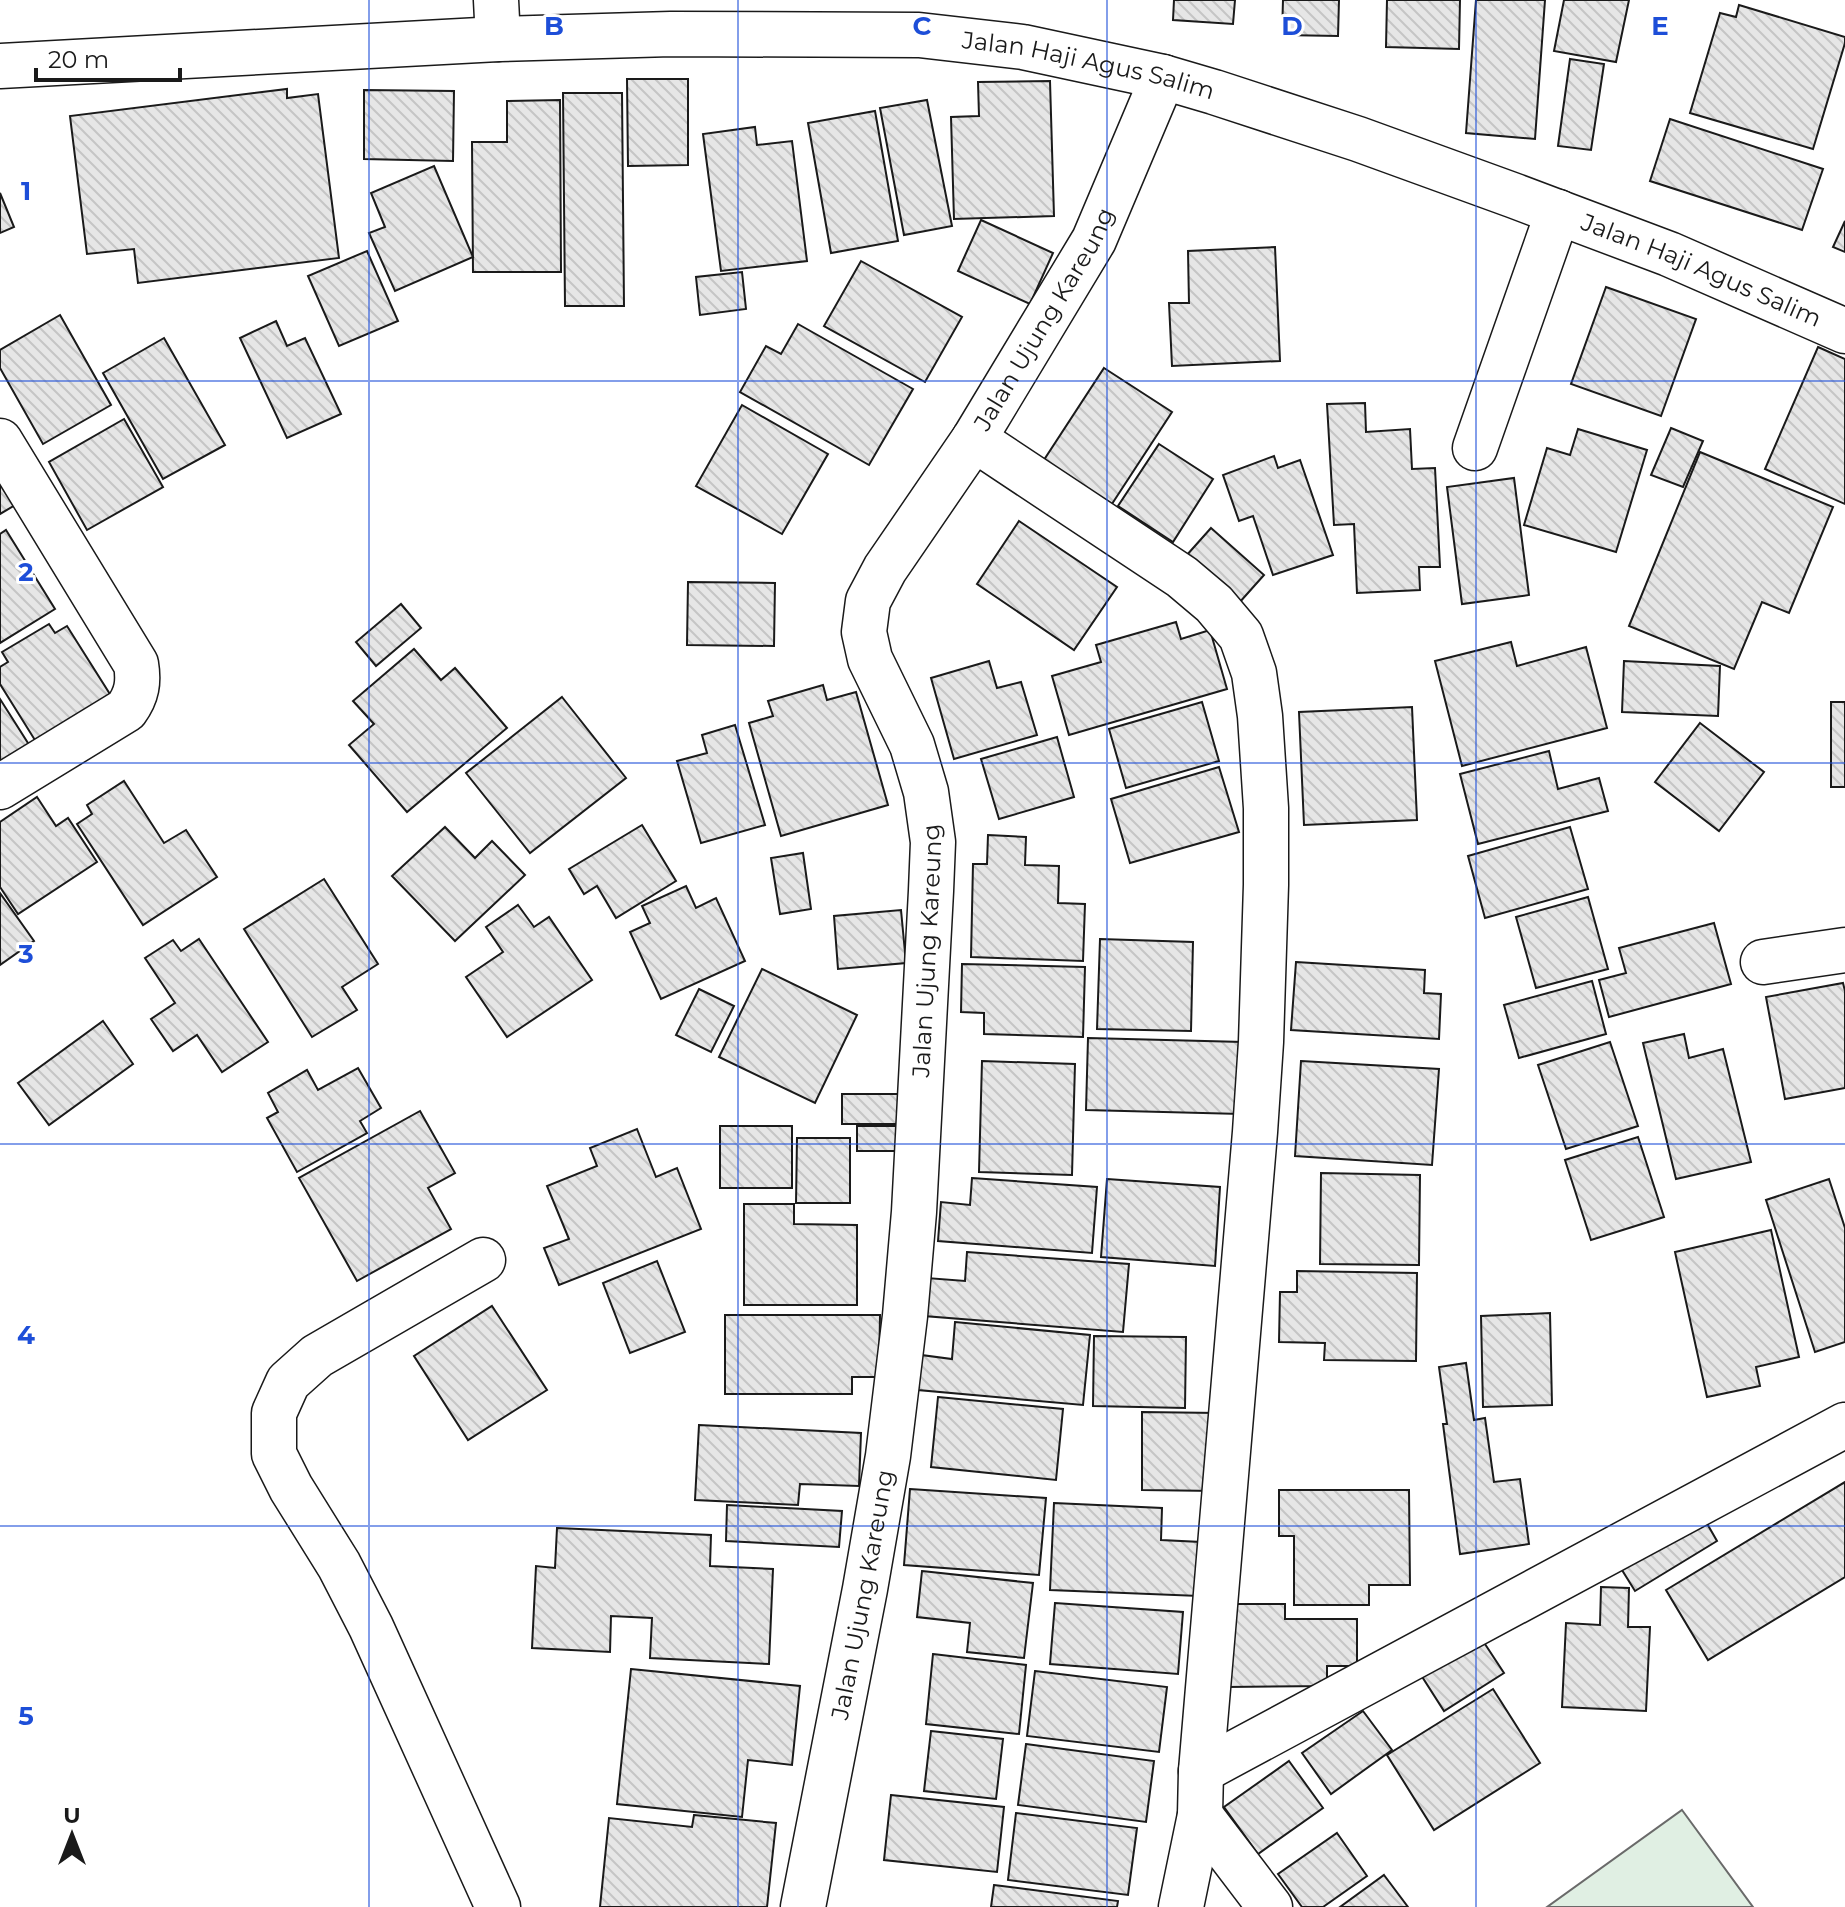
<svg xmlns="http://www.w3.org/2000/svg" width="1845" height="1907" font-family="Montserrat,sans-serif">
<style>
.grass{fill:#e0efe3;stroke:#6a6a6a;stroke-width:2}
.building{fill:url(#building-back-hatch);stroke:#1a1a1a;stroke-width:2}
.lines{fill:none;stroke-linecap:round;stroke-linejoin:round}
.minor-casing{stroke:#1a1a1a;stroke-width:47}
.major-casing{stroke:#1a1a1a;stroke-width:47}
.minor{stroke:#fff;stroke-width:44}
.major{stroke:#fff;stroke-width:44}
.grid{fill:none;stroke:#1d4ed8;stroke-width:2;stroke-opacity:0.55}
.labels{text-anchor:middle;stroke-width:6;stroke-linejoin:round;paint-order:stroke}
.street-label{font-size:24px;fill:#1a1a1a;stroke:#fff}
.grid-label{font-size:26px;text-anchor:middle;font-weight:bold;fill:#1d4ed8;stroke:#fff;stroke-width:6;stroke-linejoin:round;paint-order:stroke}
</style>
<defs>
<pattern id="building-back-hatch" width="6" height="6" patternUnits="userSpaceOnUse" patternTransform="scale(2)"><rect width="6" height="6" fill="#e6e6e6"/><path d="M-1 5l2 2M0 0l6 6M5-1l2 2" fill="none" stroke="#c5c5c5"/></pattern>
</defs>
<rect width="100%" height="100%" fill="#fff"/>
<polygon class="grass" points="1682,1810 1753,1907 1547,1907"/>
<g class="building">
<polygon points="1174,0 1235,0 1233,24 1173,20"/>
<polygon points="1283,0 1339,0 1338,36 1282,35"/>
<polygon points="1387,0 1460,0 1459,49 1386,47"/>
<polygon points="1476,0 1545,0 1535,139 1466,133"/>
<polygon points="1564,0 1629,0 1616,62 1554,51"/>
<polygon points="1739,5 1845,37 1845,43 1813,149 1690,113 1720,13 1736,17"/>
<polygon points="1570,59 1604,64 1591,150 1558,146"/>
<polygon points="627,79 688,79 688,165 628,166"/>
<polygon points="1050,81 1054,216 954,219 951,117 979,116 978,82"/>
<polygon points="287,89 287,98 318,94 339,258 138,283 134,249 87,254 70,116"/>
<polygon points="364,90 454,91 453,161 364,159"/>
<polygon points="563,93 622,93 624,306 565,306"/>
<polygon points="560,100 561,272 473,272 472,142 507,142 507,101"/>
<polygon points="927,100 952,226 904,235 880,108"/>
<polygon points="875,111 898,241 831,253 808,123"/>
<polygon points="1670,119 1823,169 1802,230 1650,181"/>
<polygon points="755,127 757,145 792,141 807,261 721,271 703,134"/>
<polygon points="434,166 473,257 395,291 369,233 385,227 371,193"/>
<polygon points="0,193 14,227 0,233"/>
<polygon points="981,220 1053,253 1030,304 958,271"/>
<polygon points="1845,221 1845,252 1833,247"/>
<polygon points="1275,247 1280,361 1172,366 1169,303 1189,303 1188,251"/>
<polygon points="367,251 398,321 339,346 308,276"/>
<polygon points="861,261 962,317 925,382 824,326"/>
<polygon points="742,272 746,309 700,315 696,277"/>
<polygon points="1606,287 1696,319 1661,416 1571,384"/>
<polygon points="60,315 111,405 43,444 0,368 0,350"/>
<polygon points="276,321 287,346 305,338 341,414 287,438 240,338"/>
<polygon points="798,324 913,389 869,465 740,392 766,346 781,354"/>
<polygon points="164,338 225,445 163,479 103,373"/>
<polygon points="1818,347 1845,359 1845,504 1765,469"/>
<polygon points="1104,368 1172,412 1108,510 1040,466"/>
<polygon points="1365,403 1366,432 1410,429 1412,469 1435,468 1440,567 1419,567 1420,590 1357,593 1354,524 1334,525 1327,404"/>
<polygon points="742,405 828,454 782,534 696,486"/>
<polygon points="124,419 163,487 87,530 49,462"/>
<polygon points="1671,428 1703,441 1683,487 1651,475"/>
<polygon points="1578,429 1647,450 1616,552 1524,525 1547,448 1570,455"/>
<polygon points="1159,444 1213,479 1173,542 1118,506"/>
<polygon points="1700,452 1833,507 1789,613 1762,602 1734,669 1629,626"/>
<polygon points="0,455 27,498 0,514"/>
<polygon points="1274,456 1278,468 1300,460 1333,555 1273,575 1253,516 1239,521 1223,475"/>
<polygon points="1514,478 1529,595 1462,604 1447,487"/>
<polygon points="1019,521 1117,587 1074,650 977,584"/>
<polygon points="1211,528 1264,575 1239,603 1186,556"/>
<polygon points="6,530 55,609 0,643 0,534"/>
<polygon points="688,582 775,583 774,646 687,645"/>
<polygon points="401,604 421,628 376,666 356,642"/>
<polygon points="1176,622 1181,639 1210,630 1227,689 1069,735 1052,676 1101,662 1096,645"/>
<polygon points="49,624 55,633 67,626 113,699 38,745 0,684 0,667 8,662 2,652"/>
<polygon points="1511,642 1517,666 1586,647 1607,728 1462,766 1435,661"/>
<polygon points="414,649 441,680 455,668 507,728 407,812 349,745 374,724 353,701"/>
<polygon points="989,661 997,688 1021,682 1037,735 954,759 931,678"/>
<polygon points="1624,661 1720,666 1718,716 1622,712"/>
<polygon points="823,685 827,700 856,692 888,805 781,836 749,723 773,716 768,701"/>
<polygon points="562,697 626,778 530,853 466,773"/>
<polygon points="0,699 33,751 0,771"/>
<polygon points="1202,702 1219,761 1126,788 1109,729"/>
<rect x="1831" y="702" width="14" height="85"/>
<polygon points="1412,707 1417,820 1304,825 1299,712"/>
<polygon points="1700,723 1764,772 1719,831 1655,782"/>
<polygon points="735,725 765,825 701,843 677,761 707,753 702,735"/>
<polygon points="1057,737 1074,797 999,819 981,759"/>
<polygon points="1549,751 1558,789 1599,778 1608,811 1478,844 1460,774"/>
<polygon points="1219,767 1239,832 1130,863 1111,799"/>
<polygon points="124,781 164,843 186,830 217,877 143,925 77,824 92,814 87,805"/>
<polygon points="37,797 56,826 68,818 97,862 18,914 0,887 0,822"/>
<polygon points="642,825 676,881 616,918 597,886 584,894 569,869"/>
<polygon points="445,827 475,858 492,841 525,875 455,941 392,876"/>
<polygon points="1570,827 1588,889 1485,918 1468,856"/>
<polygon points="988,835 1026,837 1025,865 1059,866 1058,903 1085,904 1083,961 971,957 973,864 987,864"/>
<polygon points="803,853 811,909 780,914 771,858"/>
<polygon points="324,879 378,964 342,987 357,1010 312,1037 244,929"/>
<polygon points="686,886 696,908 716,898 745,961 661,999 630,932 650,923 642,906"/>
<polygon points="0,893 34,941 0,965"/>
<polygon points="1588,897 1608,969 1536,988 1516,917"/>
<polygon points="518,905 534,927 549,917 592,980 507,1037 466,977 503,952 486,927"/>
<polygon points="901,910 906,963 838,969 834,916"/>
<polygon points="1714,923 1731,984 1609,1017 1599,980 1626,973 1619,948"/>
<polygon points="199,939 268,1042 222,1072 197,1035 173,1051 151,1019 175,1003 145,958 173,940 181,951"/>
<polygon points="1100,939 1193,942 1191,1031 1097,1029"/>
<polygon points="1296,962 1425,970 1424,993 1441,994 1439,1039 1291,1030"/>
<polygon points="962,964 1085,967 1083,1037 984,1034 984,1013 961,1012"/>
<polygon points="762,969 857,1015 815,1103 719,1057"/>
<polygon points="1592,981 1606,1034 1519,1058 1504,1005"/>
<polygon points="1843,983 1845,991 1845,1088 1785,1099 1766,997"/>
<polygon points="699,989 734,1006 711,1052 676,1035"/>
<polygon points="103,1021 133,1064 49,1125 18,1083"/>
<polygon points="1684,1034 1689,1058 1723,1049 1751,1162 1676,1179 1643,1043"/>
<polygon points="1088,1038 1243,1042 1241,1114 1086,1110"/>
<polygon points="1610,1042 1638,1126 1566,1149 1538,1065"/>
<polygon points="982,1061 1075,1064 1072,1175 979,1172"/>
<polygon points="1301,1061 1439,1069 1432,1165 1295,1156"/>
<polygon points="358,1068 381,1108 360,1121 367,1133 297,1172 267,1118 278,1112 268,1093 307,1070 318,1090"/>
<rect x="842" y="1094" width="56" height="30"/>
<polygon points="420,1111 455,1173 428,1188 451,1229 357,1281 299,1178"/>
<rect x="720" y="1126" width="72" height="62"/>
<rect x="857" y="1126" width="40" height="25"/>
<polygon points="637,1129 656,1177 677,1168 701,1229 559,1285 544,1248 569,1239 547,1186 597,1166 590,1148"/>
<polygon points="1638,1137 1664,1217 1591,1240 1565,1160"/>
<polygon points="797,1138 850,1138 850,1203 796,1203"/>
<polygon points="1321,1173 1420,1175 1419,1265 1320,1264"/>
<polygon points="972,1178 1097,1187 1092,1253 938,1241 941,1202 970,1205"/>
<polygon points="1107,1179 1220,1187 1215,1266 1101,1257"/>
<polygon points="1829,1179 1845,1228 1845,1342 1815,1352 1766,1200"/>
<polygon points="744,1204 794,1204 794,1224 857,1225 857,1305 744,1305"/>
<polygon points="1771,1230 1799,1357 1756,1367 1760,1386 1707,1397 1675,1252"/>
<polygon points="967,1252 1129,1264 1123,1332 924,1316 927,1278 965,1281"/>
<polygon points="657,1261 685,1332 630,1353 603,1283"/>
<polygon points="1297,1271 1417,1273 1416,1361 1324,1360 1325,1343 1279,1342 1280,1292 1297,1292"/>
<polygon points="492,1306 547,1390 468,1440 414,1356"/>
<polygon points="1550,1313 1552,1405 1483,1407 1481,1316"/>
<polygon points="725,1315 880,1315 879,1377 852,1377 852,1394 725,1394"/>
<polygon points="955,1322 1090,1335 1083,1405 918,1390 921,1355 952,1359"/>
<polygon points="1094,1336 1186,1337 1185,1408 1093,1406"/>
<polygon points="1466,1363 1474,1420 1485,1418 1494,1482 1520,1479 1529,1544 1460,1554 1443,1424 1447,1424 1439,1367"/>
<polygon points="938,1397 1063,1409 1056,1480 931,1467"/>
<polygon points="1142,1412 1218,1413 1216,1491 1142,1490"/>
<polygon points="699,1425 861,1433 859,1486 800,1484 798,1505 695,1500"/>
<polygon points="1845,1482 1845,1577 1708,1660 1666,1590"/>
<polygon points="910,1489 1046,1498 1039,1575 904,1565"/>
<polygon points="1279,1490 1409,1490 1410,1585 1369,1585 1369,1605 1294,1605 1294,1536 1279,1536"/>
<polygon points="1054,1503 1162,1508 1161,1540 1201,1542 1199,1596 1050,1590"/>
<polygon points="727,1505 842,1511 839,1547 726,1541"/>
<polygon points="1705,1520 1717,1541 1635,1591 1622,1570"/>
<polygon points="557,1528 711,1535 710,1566 773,1569 769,1664 650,1658 652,1618 611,1616 610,1652 532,1648 536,1566 555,1568"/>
<polygon points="922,1571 1033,1583 1024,1658 967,1652 970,1623 917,1617"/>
<polygon points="1601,1587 1629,1588 1628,1627 1650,1627 1646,1711 1562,1707 1566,1623 1600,1625"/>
<polygon points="1055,1603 1183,1612 1178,1674 1050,1664"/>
<polygon points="1227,1604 1285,1604 1285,1619 1357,1619 1357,1666 1327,1666 1327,1686 1227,1687"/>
<polygon points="1481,1638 1504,1673 1444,1711 1421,1675"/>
<polygon points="933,1654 1026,1665 1019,1734 926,1724"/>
<polygon points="631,1669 800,1686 792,1765 748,1760 742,1817 617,1804"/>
<polygon points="1035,1671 1167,1687 1159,1752 1027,1736"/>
<polygon points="1493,1689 1540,1763 1434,1830 1387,1755"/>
<polygon points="1363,1711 1392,1750 1331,1794 1302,1753"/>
<polygon points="931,1731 1003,1739 996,1799 924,1791"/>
<polygon points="1026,1744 1154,1761 1146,1822 1018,1805"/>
<polygon points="1289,1761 1323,1808 1258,1854 1224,1807"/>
<polygon points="891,1795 1004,1807 997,1872 884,1860"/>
<polygon points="1016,1813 1137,1828 1128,1895 1008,1880"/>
<polygon points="694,1815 776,1823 767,1907 600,1907 609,1818 692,1827"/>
<polygon points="1337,1833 1367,1876 1323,1907 1302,1907 1278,1874"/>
<polygon points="1384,1875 1408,1907 1340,1907"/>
<polygon points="994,1885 1118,1901 1117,1907 991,1907"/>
</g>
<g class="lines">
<g class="minor-casing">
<g id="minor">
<polyline points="496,0 498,39"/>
<polyline points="974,439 1182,577 1214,604 1241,636 1254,673 1260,716 1266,808 1266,885 1261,1042 1255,1132 1201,1771 1200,1815 1181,1907"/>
<path d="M0 441 136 664C139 682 137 695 126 710L0 787"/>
<polyline points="1475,448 1558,212"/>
<polyline points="1763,962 1845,950"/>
<polyline points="483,1260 317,1356 288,1382 274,1413 274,1454 291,1488 339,1565 371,1627 498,1907"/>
<polyline points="1201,1771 1845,1425"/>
<polyline points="1200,1815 1270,1907"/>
<path id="s1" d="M803 1907 865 1589 888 1456 905 1316 914 1212 931 891 933 842 926 792 912 745 870 659 864 632 868 601 885 569 974 439 1094 240 1163 77"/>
</g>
</g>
<g class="major-casing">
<g id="major">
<path id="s2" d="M0 66 498 39 671 34 919 35 1023 47 1163 77 1214 92 1358 139 1515 196 1669 254 1845 331"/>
</g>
</g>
<use href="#minor" class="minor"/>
<use href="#major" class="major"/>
</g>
<path class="grid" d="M369 0V1907M738 0V1907M1107 0V1907M1476 0V1907M0 381H1845M0 763H1845M0 1144H1845M0 1526H1845"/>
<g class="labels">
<g class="street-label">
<text dy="8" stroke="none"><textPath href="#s2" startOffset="1092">Jalan Haji Agus Salim</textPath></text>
<text dy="8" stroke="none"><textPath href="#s2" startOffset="1740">Jalan Haji Agus Salim</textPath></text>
<text dy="8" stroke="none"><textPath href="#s1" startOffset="1662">Jalan Ujung Kareung</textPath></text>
<text dy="8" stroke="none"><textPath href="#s1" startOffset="966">Jalan Ujung Kareung</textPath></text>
<text dy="8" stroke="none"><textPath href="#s1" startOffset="318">Jalan Ujung Kareung</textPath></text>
</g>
</g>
<g class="grid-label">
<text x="554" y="35">B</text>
<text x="922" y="35">C</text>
<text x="1292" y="35">D</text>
<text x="1660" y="35">E</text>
<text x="26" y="200">1</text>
<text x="26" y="581">2</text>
<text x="26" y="963">3</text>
<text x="26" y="1344">4</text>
<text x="26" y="1725">5</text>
</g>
<g transform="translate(72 1835)" stroke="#ffffff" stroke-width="6" paint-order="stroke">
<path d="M0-6L14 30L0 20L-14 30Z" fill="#1a1a1a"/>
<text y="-12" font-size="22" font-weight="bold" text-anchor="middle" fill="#1a1a1a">U</text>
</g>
<path d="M36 68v12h144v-12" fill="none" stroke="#1a1a1a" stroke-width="4"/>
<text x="48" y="68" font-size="24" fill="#1a1a1a" stroke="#ffffff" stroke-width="6" paint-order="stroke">20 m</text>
</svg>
